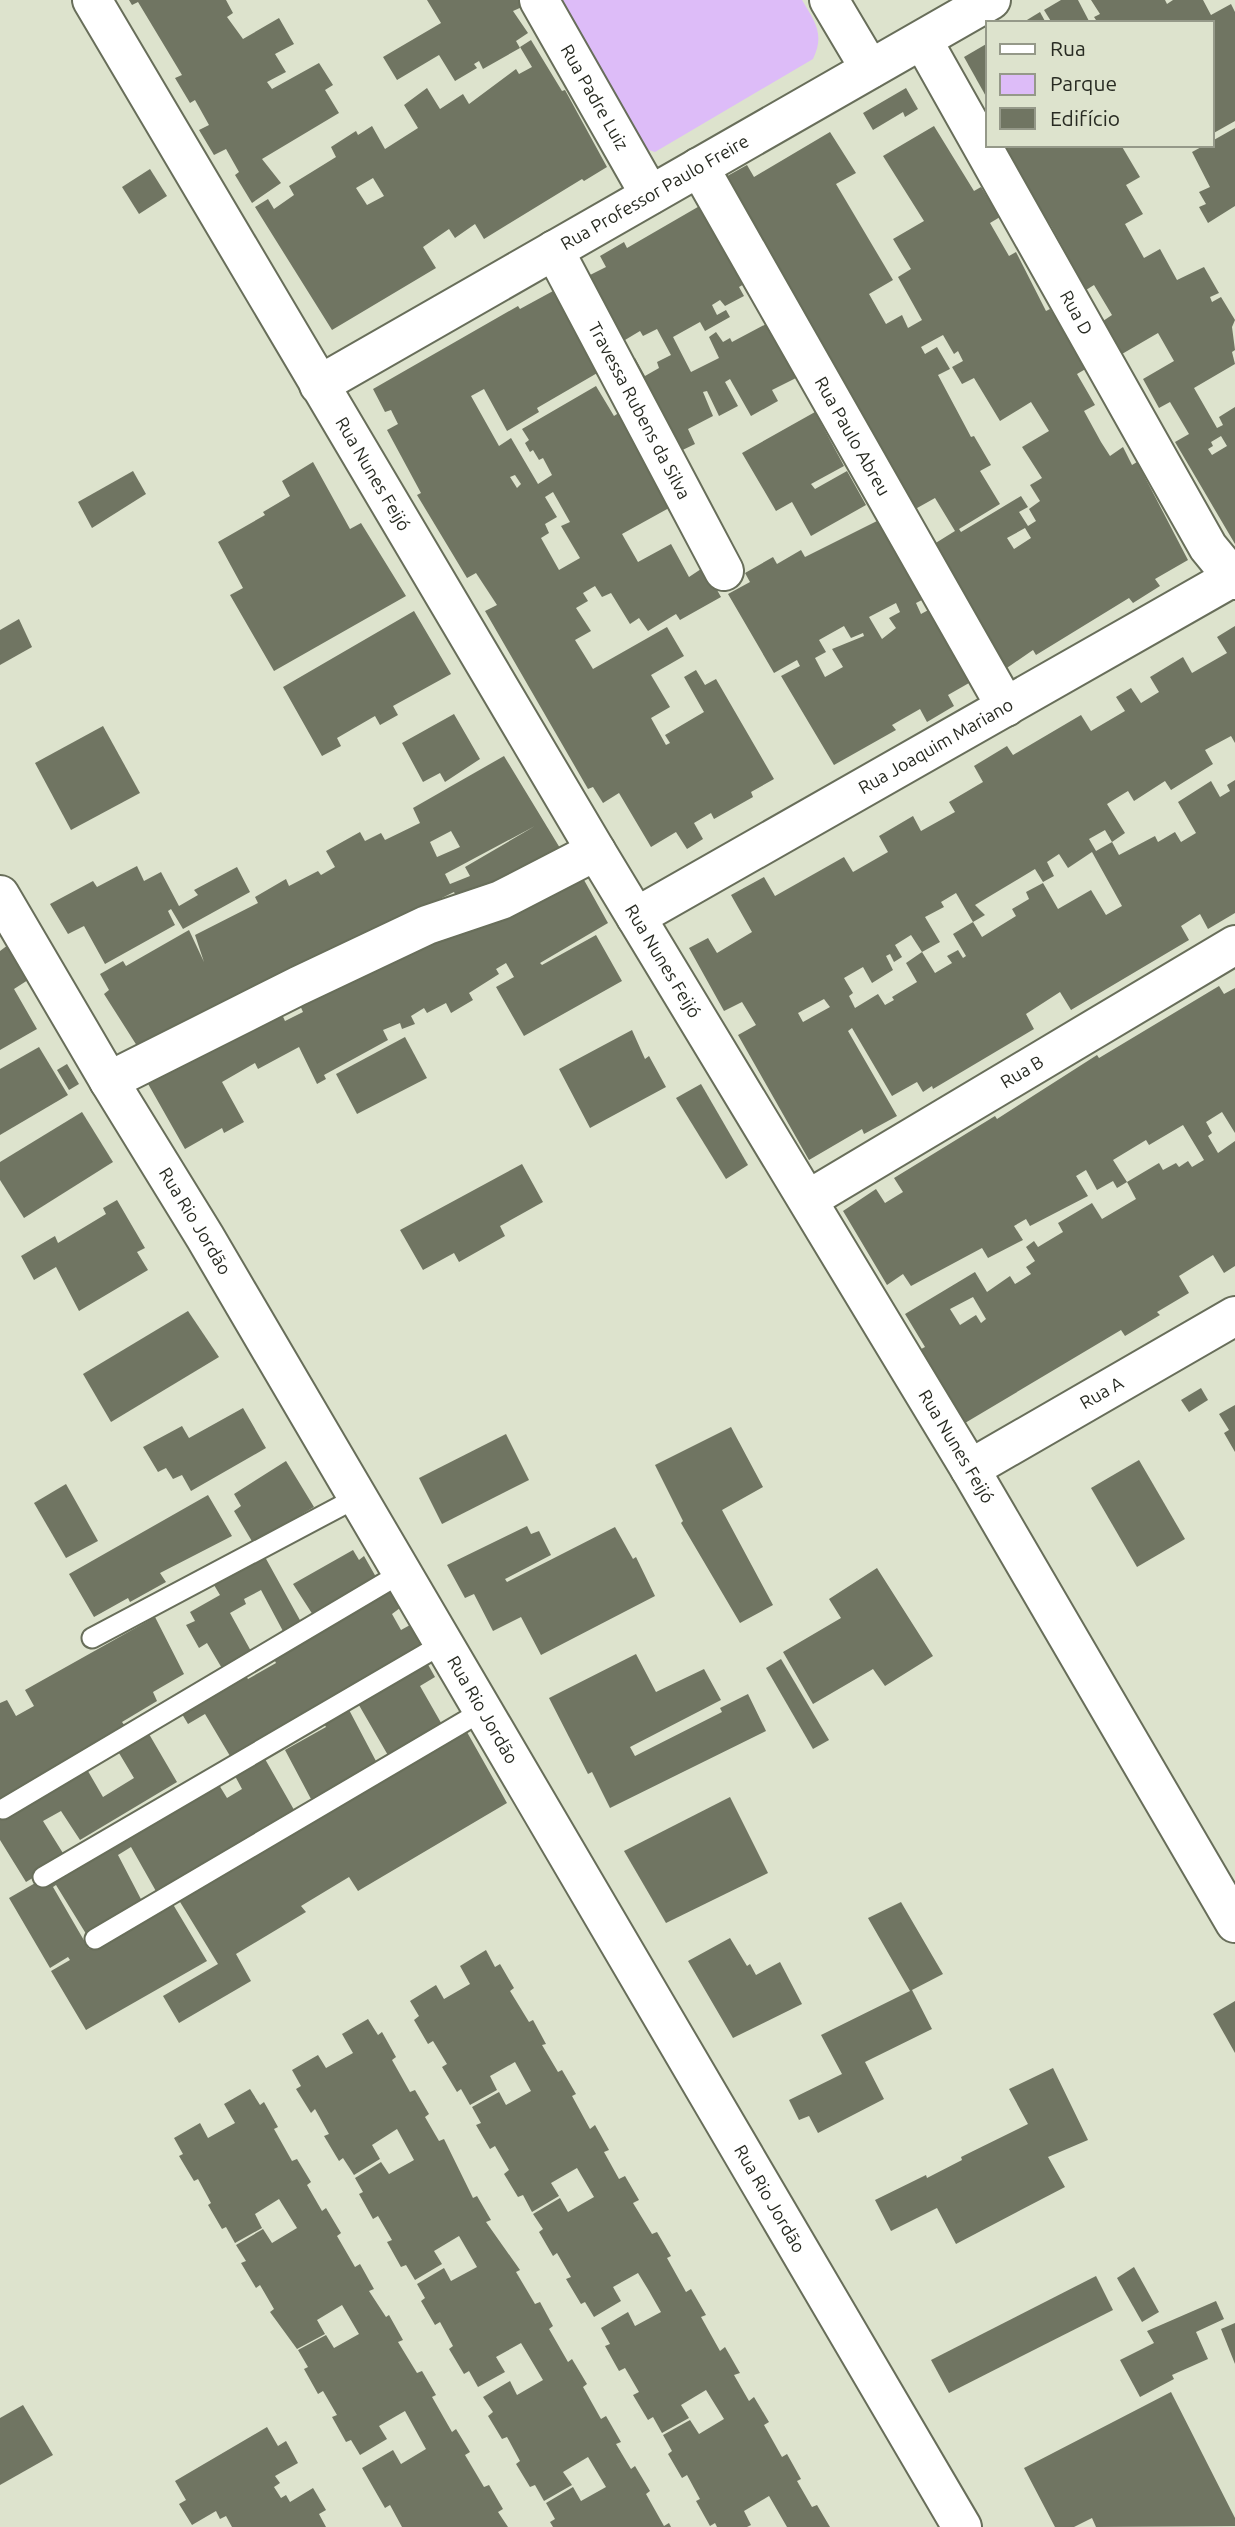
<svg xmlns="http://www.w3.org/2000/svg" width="1235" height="2527" font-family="Ubuntu,sans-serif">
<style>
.green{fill:#ddbcf8}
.building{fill:#707562;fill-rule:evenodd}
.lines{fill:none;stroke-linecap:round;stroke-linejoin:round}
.lane-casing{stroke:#686e5a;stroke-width:23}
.street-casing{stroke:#686e5a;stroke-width:42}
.lane{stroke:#fff;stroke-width:19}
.street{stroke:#fff;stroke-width:38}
.labels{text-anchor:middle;stroke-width:5;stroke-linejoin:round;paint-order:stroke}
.street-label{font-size:18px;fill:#282b22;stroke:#dde3cd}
</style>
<rect width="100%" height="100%" fill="#dde3cd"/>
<path class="green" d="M554 0H802C815 22 825 34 813 59L655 152 640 147Z"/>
<g class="building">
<polygon points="129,0 226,0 233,13 227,17 243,39 279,18 294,44 275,54 286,72 267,82 272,89 319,63 333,85 325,90 339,113 262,159 281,183 252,203 235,175 239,172 226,149 214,155 199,130 209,125 195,100 190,103 175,78 182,75 138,2 132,5"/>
<polygon points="427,0 518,0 522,7 513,11 528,33 516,41 520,48 483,69 479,61 474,64 477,68 455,81 439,55 397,80 383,57 441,23"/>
<polygon points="1061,0 1078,0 1090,23 1052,23 1044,10"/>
<polygon points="1091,0 1165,0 1167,4 1173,0 1203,0 1211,15 1231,4 1235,12 1235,121 1212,134 1212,23 1098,23 1094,17 1100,14"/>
<polygon points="1040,12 1046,23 1022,23"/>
<path d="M531 40 562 91 565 90 607 167 584 181 582 179 484 239 475 224 455 238 449 229 423 247 436 268 332 330 255 207 268 199 274 209 294 195 289 186 336 157 331 147 356 131 358 135 372 126 385 149 418 128 404 105 427 88 440 109 463 94 469 104 516 69 519 74 532 67 520 47ZM373 178 384 196 367 205 356 188Z"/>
<polygon points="988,43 988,100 964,57"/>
<polygon points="906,88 918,109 905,117 903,112 873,130 863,113"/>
<path d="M934 126 974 191 981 187 1000 217 990 223 1009 256 1016 252 1046 311 1050 309 1089 367 1077 374 1095 405 1084 411 1101 442 1110 456 1123 447 1132 465 1137 462 1188 560 1155 579 1160 586 1133 603 1129 598 1036 655 1033 650 1001 672 926 549 955 531 935 498 910 512 722 179 747 165 754 177 830 132 856 173 836 184 893 280 869 294 886 324 902 315 908 328 922 320 898 277 911 269 893 239 924 221 883 156ZM943 335 954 354 958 351 963 361 952 367 962 384 974 378 1000 421 1031 402 1049 431 1022 447 1042 478 1030 485 1040 501 1029 509 1036 521 1028 526 1019 512 1028 507 1021 496 961 532 959 529 1000 504 980 471 991 465 974 436 971 437 938 375 950 369 937 347 925 354 921 347ZM1025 528 1031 538 1014 549 1007 538Z"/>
<polygon points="1235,128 1235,206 1208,223 1199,207 1206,204 1199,192 1210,187 1192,152 1205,145 1212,145 1212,141"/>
<path d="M999 145H1121L1140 177 1126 185 1143 214 1125 224 1144 258 1160 249 1177 280 1204 267 1219 293 1210 297 1212 302 1221 297 1235 320 1232 327 1235 350 1232 352 1235 364 1194 388 1217 428 1223 425 1219 417 1235 407V544L1175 442 1189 434 1170 402 1159 408 1143 379 1174 361 1158 333 1122 354 1103 321 1112 315 1094 285 1086 290 1051 226ZM1221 436 1227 446 1212 455 1208 449 1213 446 1211 442Z"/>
<polygon points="150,169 167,196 139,214 122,187"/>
<polygon points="703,204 746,283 739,287 744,296 725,306 720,300 712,305 717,315 726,310 730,317 705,331 700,322 673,337 691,372 719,358 709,337 716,332 723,342 730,338 732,342 768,323 798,377 772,390 778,401 751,416 730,379 725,382 738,406 719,416 707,391 703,392 713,416 688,429 695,444 668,457 622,365 635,358 645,376 659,368 657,362 671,355 657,329 643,336 640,331 615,346 578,281 606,267 600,256 624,242 627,248"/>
<path d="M553 291 599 372 537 408 539 412 507 431 484 389 471 396 499 446 511 438 538 484 552 475 543 458 539 460 533 450 530 452 525 443 529 440 522 429 596 386 614 416 620 412 669 508 622 534 638 562 671 544 689 577 704 567 721 597 680 620 676 614 648 631 639 618 630 624 611 593 602 597 595 586 583 593 588 601 576 608 591 631 575 640 593 669 667 627 684 656 651 675 670 707 651 718 666 745 670 743 665 735 704 712 684 677 696 670 705 685 716 679 774 779 751 792 753 797 714 819 711 813 694 823 703 839 687 849 676 832 651 847 619 793 603 803 593 787 588 789 485 611 497 605 476 573 467 578 417 495 421 493 387 430 398 424 391 410 385 412 373 389 518 306 520 309ZM515 475 521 484 517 488 510 477ZM553 492 570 522 561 526 580 558 559 570 541 538 549 533 545 524 557 517 545 497Z"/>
<polygon points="815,412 844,466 811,484 815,489 847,471 866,505 811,536 792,502 776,511 742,453"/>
<polygon points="313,462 350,529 361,523 406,596 274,671 230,595 243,588 218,542 265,515 263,512 290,496 282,481"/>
<polygon points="133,471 146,494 92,528 78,502"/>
<path d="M883 518 926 598 916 603 921 614 932 608 976 679 948 695 954 706 927 722 920 709 892 725 896 730 834 765 781 676 800 666 797 660 774 673 728 594 750 582 745 573 773 557 777 564 801 550 805 557ZM896 603 900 612 889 618 896 628 882 639 869 617ZM844 626 851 638 863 633 864 636 832 649 843 667 825 677 815 658 826 652 819 640Z"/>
<polygon points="414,611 451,674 393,706 398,715 380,725 375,716 337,738 341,746 322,756 283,687"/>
<polygon points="19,619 32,647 0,665 0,630"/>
<path d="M1235 626V743L1231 736 1205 750 1213 764 1171 790 1165 781 1134 801 1128 791 1107 804 1125 833 1112 842 1119 855 1155 836 1158 842 1175 832 1181 842 1196 833 1178 802 1211 781 1220 797 1230 791 1227 785 1235 780V913L1208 929 1200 914 1181 926 1189 940 1071 1010 1060 992 1026 1014 1034 1029 933 1089 932 1086 923 1092 917 1082 892 1096 852 1028 848 1031 897 1116 864 1134 862 1129 809 1160 738 1035 756 1025 742 1002 724 1011 689 948 708 938 717 953 752 932 731 895 764 877 775 896 844 857 853 872 888 852 879 836 913 816 921 831 955 812 949 802 983 782 974 766 1007 746 1013 755 1081 715 1091 731 1125 711 1116 697 1131 688 1141 703 1159 692 1150 677 1183 657 1192 673 1227 653 1217 637ZM1105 830 1112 842 1096 851 1089 839ZM1092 852 1122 906 1106 915 1091 890 1058 909 1043 883 1026 892 1029 899 1012 909 1016 916 982 937 973 922 985 915 975 905 1035 869 1043 882 1054 876 1047 862 1059 854 1068 868ZM956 893 973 922 953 934 966 956 963 958 958 950 947 956 952 963 935 973 922 952 906 963 917 982 892 997 894 1000 885 1005 878 994 855 1008 849 996 853 993 844 978 863 967 872 983 893 970 886 956 890 954 894 962 902 957 895 945 911 935 922 952 940 942 925 917 944 907 941 902ZM824 999 830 1007 803 1022 798 1013Z"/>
<polygon points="454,714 480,759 445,782 440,773 423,782 402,743"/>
<polygon points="103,726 140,793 71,830 35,763"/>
<path d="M504 756 563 853 499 888 457 898 454 892 357 940 355 937 291 971 290 968 139 1049 104 994 109 990 100 974 123 961 126 966 189 930 204 962 195 935 258 903 255 897 286 879 289 886 318 871 321 875 335 867 326 851 360 832 365 841 381 833 385 840 420 823 413 808ZM535 826 465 867 470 876 450 884 445 874ZM451 831 460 847 437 857 430 842Z"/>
<polygon points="137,866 144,881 161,872 179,906 198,895 194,890 237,867 250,892 183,929 171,909 168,911 175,925 105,964 84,926 68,934 50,904 93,881 97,887"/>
<polygon points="572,879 584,880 608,923 540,963 542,965 596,935 622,981 524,1036 496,987 514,977 506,963 496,969 499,974 469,993 473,1000 451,1013 446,1003 427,1013 424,1008 411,1016 415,1024 402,1029 400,1023 383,1030 388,1040 324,1075 326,1079 317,1084 299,1047 258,1069 255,1063 222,1082 244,1122 224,1133 222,1128 185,1149 147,1082 280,1010 285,1021 303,1012 298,1001"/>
<polygon points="8,945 28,980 14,989 37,1029 0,1050 0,951"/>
<path d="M1219 986 1224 994 1235 988V1133L1222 1112 1206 1122 1212 1133 1208 1136 1218 1153 1235 1141V1266L1224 1273 1213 1255 1179 1276 1189 1293 1157 1312 1160 1315 1125 1336 1121 1330 965 1423 921 1349 925 1347 905 1314 975 1272 987 1292 1010 1276 1015 1284 1031 1274 1026 1267 1035 1261 1026 1247 1034 1241 1038 1247 1063 1232 1058 1223 1092 1203 1102 1219 1136 1199 1127 1182 1117 1188 1113 1181 1097 1190 1086 1170 1076 1176 1088 1196 1030 1226 1026 1219 1014 1226 1023 1240 988 1258 982 1248 911 1286 903 1274 887 1285 843 1211 876 1189 885 1203 903 1192 894 1178 995 1116 997 1119 1097 1055 1099 1058ZM1183 1125 1204 1160 1192 1167 1188 1161 1179 1167 1176 1163 1163 1170 1159 1163 1127 1182 1113 1160 1146 1140 1149 1145ZM973 1297 986 1319 981 1323 976 1315 960 1325 950 1309Z"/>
<polygon points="632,1030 645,1059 649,1056 666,1087 590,1128 559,1069"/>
<polygon points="405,1037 427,1078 357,1114 336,1074"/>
<polygon points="39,1047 68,1095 0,1135 0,1069"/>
<polygon points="67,1064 79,1084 69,1090 57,1070"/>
<polygon points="701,1084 748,1165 726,1179 676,1098"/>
<polygon points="82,1112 113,1162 24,1218 0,1180 0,1162"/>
<polygon points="522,1164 543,1202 500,1226 505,1236 459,1262 454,1253 423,1270 400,1230"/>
<polygon points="117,1200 145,1248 137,1252 148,1270 79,1311 56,1267 34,1280 21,1256 55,1236 58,1243 106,1214 103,1208"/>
<polygon points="188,1311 219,1357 111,1422 83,1374"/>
<polygon points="1201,1388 1208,1400 1189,1412 1181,1400"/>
<polygon points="1235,1405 1235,1452 1224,1433 1229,1430 1219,1414"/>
<polygon points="243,1408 266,1448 191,1491 182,1475 173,1479 166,1468 158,1472 143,1447 182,1426 189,1438"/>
<polygon points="731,1427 763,1487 722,1510 773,1605 740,1623 681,1523 683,1521 655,1465"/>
<polygon points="506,1434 529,1480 442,1524 419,1478"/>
<polygon points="1139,1460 1185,1539 1137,1567 1091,1488"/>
<polygon points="286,1461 314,1507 253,1543 234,1511 241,1506 234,1494"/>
<polygon points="66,1484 98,1541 66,1558 34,1503"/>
<polygon points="208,1495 232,1536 160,1573 166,1582 130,1602 128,1598 94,1617 69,1574"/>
<polygon points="527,1526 531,1534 539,1531 551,1555 505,1579 507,1582 615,1527 633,1559 636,1557 655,1596 541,1655 521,1617 493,1631 474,1594 465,1598 447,1565"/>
<polygon points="353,1550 359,1560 364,1556 376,1577 313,1615 293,1584"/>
<polygon points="265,1557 301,1622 284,1633 261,1590 244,1599 246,1604 230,1613 252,1653 223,1670 207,1643 199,1648 186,1625 195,1621 190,1612 220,1595 214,1585"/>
<polygon points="877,1568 933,1656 885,1686 873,1669 813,1704 783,1652 841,1618 829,1599"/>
<polygon points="389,1587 400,1608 392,1614 401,1630 410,1625 422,1647 345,1689 348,1695 233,1761 205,1714 188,1724 179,1709 242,1670 248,1679 276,1663 271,1653"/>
<polygon points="155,1617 184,1674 153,1692 157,1701 122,1722 125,1726 94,1743 97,1749 0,1807 0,1703 7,1700 16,1716 34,1706 25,1690"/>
<polygon points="636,1654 656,1692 704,1669 721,1700 630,1747 635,1756 722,1712 720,1708 748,1694 766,1731 610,1808 592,1772 588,1774 549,1698"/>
<polygon points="781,1659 829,1740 813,1749 766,1668"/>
<polygon points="426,1661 435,1677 420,1686 444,1728 389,1757 356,1700"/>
<polygon points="347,1706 377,1763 311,1799 285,1750 326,1727 322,1720"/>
<polygon points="463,1725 507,1803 358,1891 349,1877 301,1906 306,1912 236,1954 251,1981 179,2023 163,1996 218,1964 177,1897"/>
<polygon points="149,1734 177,1782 80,1840 61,1811 43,1821 66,1858 26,1882 0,1840 0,1817 85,1766 103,1797 134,1778 119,1753"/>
<polygon points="265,1759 297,1815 157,1893 131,1847 118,1855 144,1905 88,1937 56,1885 53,1887 89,1949 171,1901 207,1961 86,2030 51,1971 70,1960 68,1957 50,1968 9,1898 216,1780 227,1798 242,1789 235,1776"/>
<polygon points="730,1797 768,1873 666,1923 624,1851"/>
<polygon points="901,1902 943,1974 912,1990 932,2029 865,2062 884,2099 818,2133 809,2116 799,2120 789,2100 842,2074 821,2035 910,1991 868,1918"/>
<polygon points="730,1938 747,1966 750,1964 756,1975 780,1962 802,2004 733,2038 688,1961"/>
<polygon points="486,1950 495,1967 500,1964 514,1988 510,1991 529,2022 533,2020 546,2044 542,2045 558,2072 562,2070 576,2094 572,2096 590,2129 595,2125 609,2150 604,2152 619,2179 625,2176 639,2200 633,2203 652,2234 657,2232 671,2256 667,2258 686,2292 691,2289 706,2315 701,2317 720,2351 725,2347 740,2373 734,2375 749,2401 754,2397 769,2422 764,2425 782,2457 787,2454 801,2479 797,2481 812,2507 817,2505 830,2527 787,2527 769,2496 744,2511 751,2525 747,2527 717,2527 715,2523 710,2526 696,2501 700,2499 687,2475 682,2478 668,2454 672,2451 663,2435 690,2420 699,2434 724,2419 706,2390 681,2405 689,2418 662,2433 653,2417 648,2420 633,2395 639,2392 625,2368 619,2371 605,2346 610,2344 601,2328 628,2312 635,2326 661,2312 649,2291 638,2273 613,2287 621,2301 594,2317 585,2302 581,2304 566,2279 571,2277 557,2253 553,2256 539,2232 543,2229 533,2214 560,2198 568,2212 594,2197 577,2168 551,2183 559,2196 532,2212 523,2195 518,2197 504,2174 509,2170 495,2146 490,2149 476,2125 481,2123 472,2107 499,2092 506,2105 531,2091 515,2062 490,2076 497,2090 470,2105 461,2089 457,2092 442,2067 447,2064 433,2041 428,2044 414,2020 419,2016 410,2001 436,1985 444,1999 470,1984 460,1966"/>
<polygon points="1235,2001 1235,2053 1213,2014"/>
<polygon points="368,2019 378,2035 382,2032 396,2057 392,2060 410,2092 415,2090 429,2114 425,2117 439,2141 444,2139 473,2198 477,2196 491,2220 486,2222 520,2270 516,2272 535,2304 540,2302 553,2326 549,2329 568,2362 572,2359 587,2384 583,2387 601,2419 606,2416 621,2442 616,2444 631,2469 635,2466 650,2491 646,2494 664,2526 669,2523 671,2527 553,2527 550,2522 555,2519 546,2503 573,2487 581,2501 606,2487 588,2457 563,2472 572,2485 544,2501 535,2485 530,2487 516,2464 520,2461 507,2437 502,2439 488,2416 493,2412 483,2397 510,2381 517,2395 543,2380 521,2343 496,2357 505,2372 478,2387 469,2371 464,2374 449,2349 453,2346 440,2322 435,2325 421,2301 425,2298 417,2284 444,2268 451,2281 477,2267 459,2236 434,2251 442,2264 415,2280 406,2265 401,2267 387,2242 392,2240 378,2216 373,2219 359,2194 363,2192 355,2178 381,2162 389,2174 414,2160 397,2129 372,2145 380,2159 354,2175 343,2158 339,2161 324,2136 329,2134 315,2109 311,2113 296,2089 301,2086 292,2070 318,2055 326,2068 353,2053 342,2034"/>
<polygon points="1053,2068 1088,2140 1048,2157 1065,2187 956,2244 937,2208 891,2231 875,2200 926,2175 927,2178 962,2160 961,2157 1028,2124 1009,2089"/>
<polygon points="250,2089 260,2105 264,2102 278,2127 274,2129 292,2161 297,2159 311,2182 307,2185 322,2211 326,2208 341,2233 337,2236 355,2267 360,2264 374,2289 369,2291 386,2317 389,2315 403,2340 398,2342 417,2373 422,2371 436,2395 432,2397 452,2432 456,2429 470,2452 465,2455 484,2487 489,2485 503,2509 498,2512 508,2527 402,2527 390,2505 385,2508 362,2468 393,2450 401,2464 426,2449 405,2411 379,2426 387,2439 360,2455 351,2440 346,2442 332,2417 337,2415 323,2391 318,2394 304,2369 308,2367 298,2350 326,2335 334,2348 359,2334 342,2305 317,2320 325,2334 297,2349 270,2312 274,2309 260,2285 256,2288 241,2263 246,2261 236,2245 263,2229 272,2243 297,2228 279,2199 255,2214 262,2228 235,2243 226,2227 222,2229 208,2205 211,2203 198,2179 194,2181 179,2156 183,2154 174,2138 200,2123 208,2138 235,2123 224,2104"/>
<polygon points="1134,2267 1159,2312 1142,2322 1117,2278"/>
<polygon points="1096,2276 1113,2310 949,2393 931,2360"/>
<polygon points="1216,2301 1224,2319 1196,2332 1208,2359 1172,2375 1174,2379 1140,2397 1120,2360 1154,2343 1147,2331"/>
<polygon points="1235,2323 1235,2364 1221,2329"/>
<polygon points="1171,2392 1235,2518 1235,2526 1096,2527 1092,2518 1074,2527 1055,2527 1024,2468"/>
<polygon points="23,2405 53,2455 0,2485 0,2418"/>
<polygon points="267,2427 278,2446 286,2441 298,2463 275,2476 280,2483 274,2487 281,2498 286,2495 290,2502 313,2488 326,2510 319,2514 326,2527 232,2527 226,2516 220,2519 216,2511 192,2525 179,2504 186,2500 175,2481"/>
</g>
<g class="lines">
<g class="lane-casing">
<g id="lane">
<polyline points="92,1638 358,1497"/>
<polyline points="3,1809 403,1572"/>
<polyline points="43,1877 444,1643"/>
<polyline points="95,1939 484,1710"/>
</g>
</g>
<g class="street-casing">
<g id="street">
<path id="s1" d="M92 0 596 851 970 1469 1235 1923"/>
<path id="s2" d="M539 0 650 195"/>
<polyline points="829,0 870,69"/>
<path id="s3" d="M923 41 1208 547 1235 580"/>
<path id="s4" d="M699 167 1006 707"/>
<path id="s5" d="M554 250 724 571"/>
<path id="s6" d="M319 385 991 0"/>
<path id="s7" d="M0 895 109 1081 205 1237 962 2527"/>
<path id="s8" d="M636 917 1235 576"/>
<polyline points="109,1081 298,986 427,925 501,900 596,851"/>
<path id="s9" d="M809 1199 1235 945"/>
<path id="s10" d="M970 1469 1235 1316"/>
</g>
</g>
<use href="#lane" class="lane"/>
<use href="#street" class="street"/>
</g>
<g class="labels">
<g class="street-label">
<text dy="6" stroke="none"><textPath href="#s2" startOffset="112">Rua Padre Luiz</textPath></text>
<text dy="6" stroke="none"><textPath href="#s6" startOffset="387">Rua Professor Paulo Freire</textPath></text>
<text dy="6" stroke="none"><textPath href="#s3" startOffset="312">Rua D</textPath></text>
<text dy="6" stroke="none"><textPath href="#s5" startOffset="182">Travessa Rubens da Silva</textPath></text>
<text dy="6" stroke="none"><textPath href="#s4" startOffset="310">Rua Paulo Abreu</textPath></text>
<text dy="6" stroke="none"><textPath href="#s1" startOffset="551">Rua Nunes Feijó</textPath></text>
<text dy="6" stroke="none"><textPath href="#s8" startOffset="345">Rua Joaquim Mariano</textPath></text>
<text dy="6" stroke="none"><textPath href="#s1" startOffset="1118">Rua Nunes Feijó</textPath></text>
<text dy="6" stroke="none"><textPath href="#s9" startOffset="248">Rua B</textPath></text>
<text dy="6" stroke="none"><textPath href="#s7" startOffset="380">Rua Rio Jordão</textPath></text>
<text dy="6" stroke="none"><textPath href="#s10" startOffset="152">Rua A</textPath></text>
<text dy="6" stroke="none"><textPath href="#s1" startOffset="1685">Rua Nunes Feijó</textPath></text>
<text dy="6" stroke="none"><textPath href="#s7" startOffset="947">Rua Rio Jordão</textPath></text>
<text dy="6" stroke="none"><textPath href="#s7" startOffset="1514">Rua Rio Jordão</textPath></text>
</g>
</g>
<rect x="986" y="21" width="228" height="126" fill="#dde3cd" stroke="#959989" stroke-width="2"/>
<rect x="1000" y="44" width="35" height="10" fill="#ffffff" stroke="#959989" stroke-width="2"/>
<text x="1050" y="56" font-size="21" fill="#282b22">Rua</text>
<rect x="1000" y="74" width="35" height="21" fill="#ddbcf8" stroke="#959989" stroke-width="2"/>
<text x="1050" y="91" font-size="21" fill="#282b22">Parque</text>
<rect x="1000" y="108" width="35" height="21" fill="#707562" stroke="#959989" stroke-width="2"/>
<text x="1050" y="126" font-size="21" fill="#282b22">Edifício</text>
</svg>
